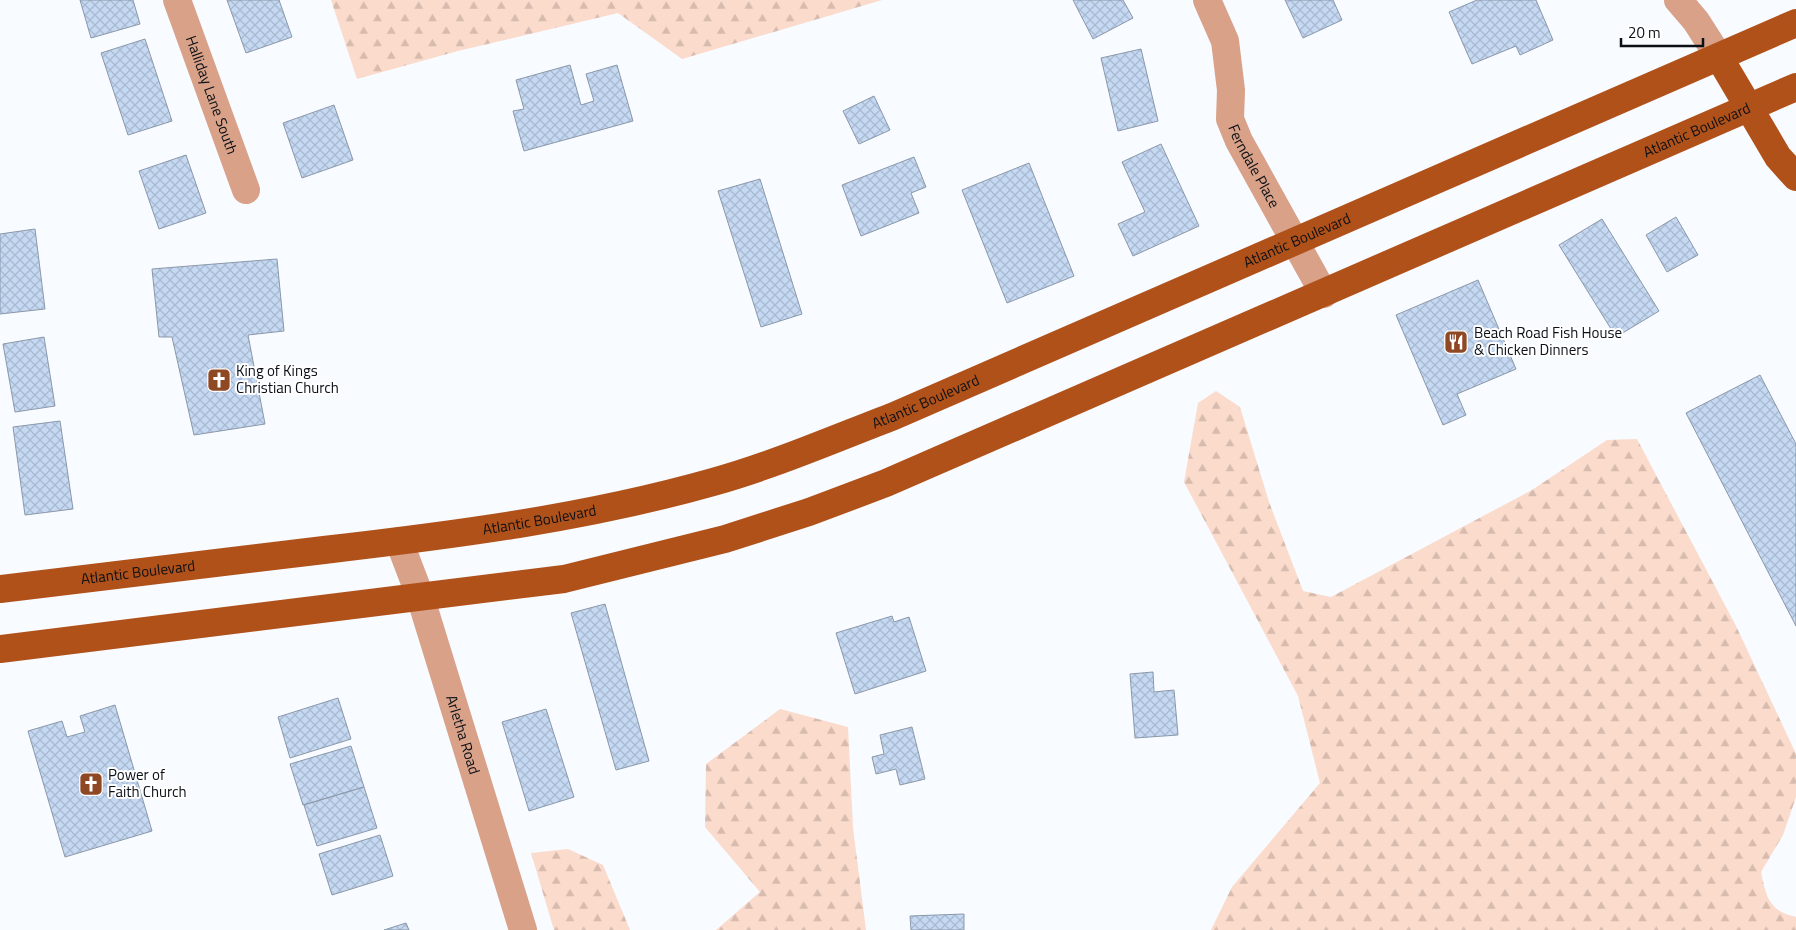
<svg xmlns="http://www.w3.org/2000/svg" width="1796" height="930" font-family="'Titillium Web',sans-serif">
<style>
.forest{fill:url(#forest-firs)}
.building{fill:url(#building-cross-hatch);stroke:#8b98a9}
.lines{fill:none;stroke-linecap:round;stroke-linejoin:round}
.minor{stroke:#d8a188;stroke-width:28}
.major{stroke:#b1511a;stroke-width:28}
.labels{text-anchor:middle;stroke-width:4;stroke-linejoin:round;paint-order:stroke}
.street-label{font-size:15px;fill:#0b1016;stroke:#fff}
.poi-label{font-size:15px;fill:#0b1016;stroke:#fff;text-anchor:start}
</style>
<defs>
<pattern id="forest-firs" width="22" height="20" patternUnits="userSpaceOnUse" patternTransform="scale(1.25)"><rect width="22" height="20" fill="#fbdbcc"/><path d="M5 1l3.5 6h-7zM16 11l3.5 6h-7z" fill="#d6bbae"/></pattern>
<pattern id="building-cross-hatch" width="8" height="8" patternUnits="userSpaceOnUse" patternTransform="scale(1.25)"><rect width="8" height="8" fill="#c5d9f3"/><path d="M0 0l8 8M0 8l8-8" fill="none" stroke="#a8b9d0"/></pattern>
</defs>
<rect width="100%" height="100%" fill="#f8fbff"/>
<g class="forest">
<polygon points="331,0 882,0 682,59 618,13 458,51 357,79"/>
<path d="M1216 391 1240 407 1269 502 1303 591 1331 597 1532 490 1607 440 1637 439 1736 626 1796 754V797L1783 835 1761 872C1766 897 1769 911 1796 917V930H1211L1232 887 1320 783 1298 696 1184 482 1198 403Z"/>
<polygon points="780,709 848,727 853,828 866,930 716,930 760,892 705,827 706,764"/>
<polygon points="568,849 603,865 630,930 554,930 531,853"/>
</g>
<g class="building">
<polygon points="80,0 133,0 140,24 91,38"/>
<polygon points="227,0 279,0 292,37 246,53"/>
<polygon points="1073,0 1123,0 1133,18 1093,39"/>
<polygon points="1285,0 1333,0 1342,20 1303,38"/>
<polygon points="1477,0 1536,0 1553,40 1520,55 1516,46 1472,64 1449,12"/>
<polygon points="145,39 172,121 128,135 101,53"/>
<polygon points="1141,49 1158,121 1118,131 1101,58"/>
<polygon points="570,65 581,105 594,101 586,74 617,65 633,121 524,151 513,111 524,109 516,80"/>
<polygon points="874,96 890,130 859,144 843,111"/>
<polygon points="334,105 353,160 302,178 283,123"/>
<polygon points="1161,144 1199,226 1133,256 1118,224 1145,212 1122,162"/>
<polygon points="186,155 206,213 159,229 139,171"/>
<polygon points="914,157 926,187 911,193 919,213 861,236 842,185"/>
<polygon points="1029,163 1074,276 1007,303 962,190"/>
<polygon points="760,179 802,314 761,327 718,191"/>
<polygon points="1676,217 1698,255 1667,272 1646,235"/>
<polygon points="1602,219 1659,311 1616,337 1559,245"/>
<polygon points="35,229 45,309 0,314 0,234"/>
<polygon points="277,259 284,331 248,335 265,424 194,435 172,337 159,337 152,269"/>
<polygon points="1478,280 1516,369 1457,394 1466,415 1443,425 1396,315"/>
<polygon points="44,337 55,406 15,412 3,344"/>
<polygon points="1760,375 1796,444 1796,626 1686,413"/>
<polygon points="60,421 73,509 25,515 13,427"/>
<polygon points="605,604 649,761 616,770 571,613"/>
<polygon points="892,616 894,622 909,617 926,671 855,694 836,633"/>
<polygon points="1153,672 1154,692 1174,690 1178,735 1135,738 1130,674"/>
<polygon points="338,698 351,739 290,758 278,717"/>
<polygon points="115,705 152,831 65,857 28,731 62,721 67,737 85,732 80,716"/>
<polygon points="546,709 574,797 529,811 502,722"/>
<polygon points="912,727 925,779 900,785 896,769 876,774 872,757 884,754 880,735"/>
<polygon points="351,746 364,787 303,805 290,764"/>
<polygon points="364,787 377,828 317,846 304,805"/>
<polygon points="380,835 393,876 332,895 319,854"/>
<polygon points="964,914 964,930 911,930 910,916"/>
<polygon points="406,923 409,930 384,930"/>
</g>
<g class="lines">
<g class="minor">
<path id="s1" d="M177 0 246 190"/>
<path id="s2" d="M1207 0 1225 41 1231 90 1230 119 1239 141 1324 294"/>
<polyline points="1678,0 1696,21 1719,57"/>
<path id="s3" d="M399 541 420 596 523 930"/>
</g>
<g class="major">
<polyline points="1719,57 1778,157 1796,177"/>
<path id="s4" d="M0 589C108 576 216 563 324 550 454 535 586 518 713 482 774 465 834 439 894 416L1796 23"/>
<path id="s5" d="M0 649 564 579 725 539 809 512 886 483 1796 87"/>
</g>
</g>
<defs>
<g id="restaurant-square" transform="scale(1.25)"><rect x="-9" y="-9" width="18" height="18" rx="4" fill="#8f4824" stroke="#fff"/><path d="M-5-6h1v4h1v-4h1v4h1v-4h1v5L-1.5 .5V6h-2V.5L-5-1ZM5-6V6H3V1.5H1.5Q1.5-4 5-6Z" fill="#fff"/></g>
<g id="church-square" transform="scale(1.25)"><rect x="-9" y="-9" width="18" height="18" rx="4" fill="#8f4824" stroke="#fff"/><path d="M-1.2-6h2.4v3.5h3.3v2.4h-3.3V6h-2.4V-.1h-3.3v-2.4h3.3Z" fill="#fff"/></g>
</defs>
<g fill-rule="evenodd">
<use href="#restaurant-square" x="1456" y="342"/>
<use href="#church-square" x="219" y="380"/>
<use href="#church-square" x="91" y="784"/>
</g>
<g class="labels">
<g class="street-label">
<text dy="5" stroke="none"><textPath href="#s1" startOffset="101">Halliday Lane South</textPath></text>
<text dy="5" stroke="none"><textPath href="#s5" startOffset="1789">Atlantic Boulevard</textPath></text>
<text dy="5" stroke="none"><textPath href="#s2" startOffset="176">Ferndale Place</textPath></text>
<text dy="5" stroke="none"><textPath href="#s4" startOffset="1354">Atlantic Boulevard</textPath></text>
<text dy="5" stroke="none"><textPath href="#s4" startOffset="949">Atlantic Boulevard</textPath></text>
<text dy="5" stroke="none"><textPath href="#s4" startOffset="544">Atlantic Boulevard</textPath></text>
<text dy="5" stroke="none"><textPath href="#s4" startOffset="139">Atlantic Boulevard</textPath></text>
<text dy="5" stroke="none"><textPath href="#s3" startOffset="204">Arletha Road</textPath></text>
</g>
<g class="poi-label">
<text x="1474" y="338">Beach Road Fish House<tspan x="1474" dy="17">&amp; Chicken Dinners</tspan></text>
<text x="236" y="376">King of Kings<tspan x="236" dy="17">Christian Church</tspan></text>
<text x="108" y="780">Power of<tspan x="108" dy="17">Faith Church</tspan></text>
</g>
</g>
<path d="M1621 38v8h82v-8" fill="none" stroke="#0b1016" stroke-width="2.5"/>
<text x="1628" y="38" font-size="15" fill="#0b1016" stroke="#ffffff" stroke-width="4" paint-order="stroke">20 m</text>
</svg>
